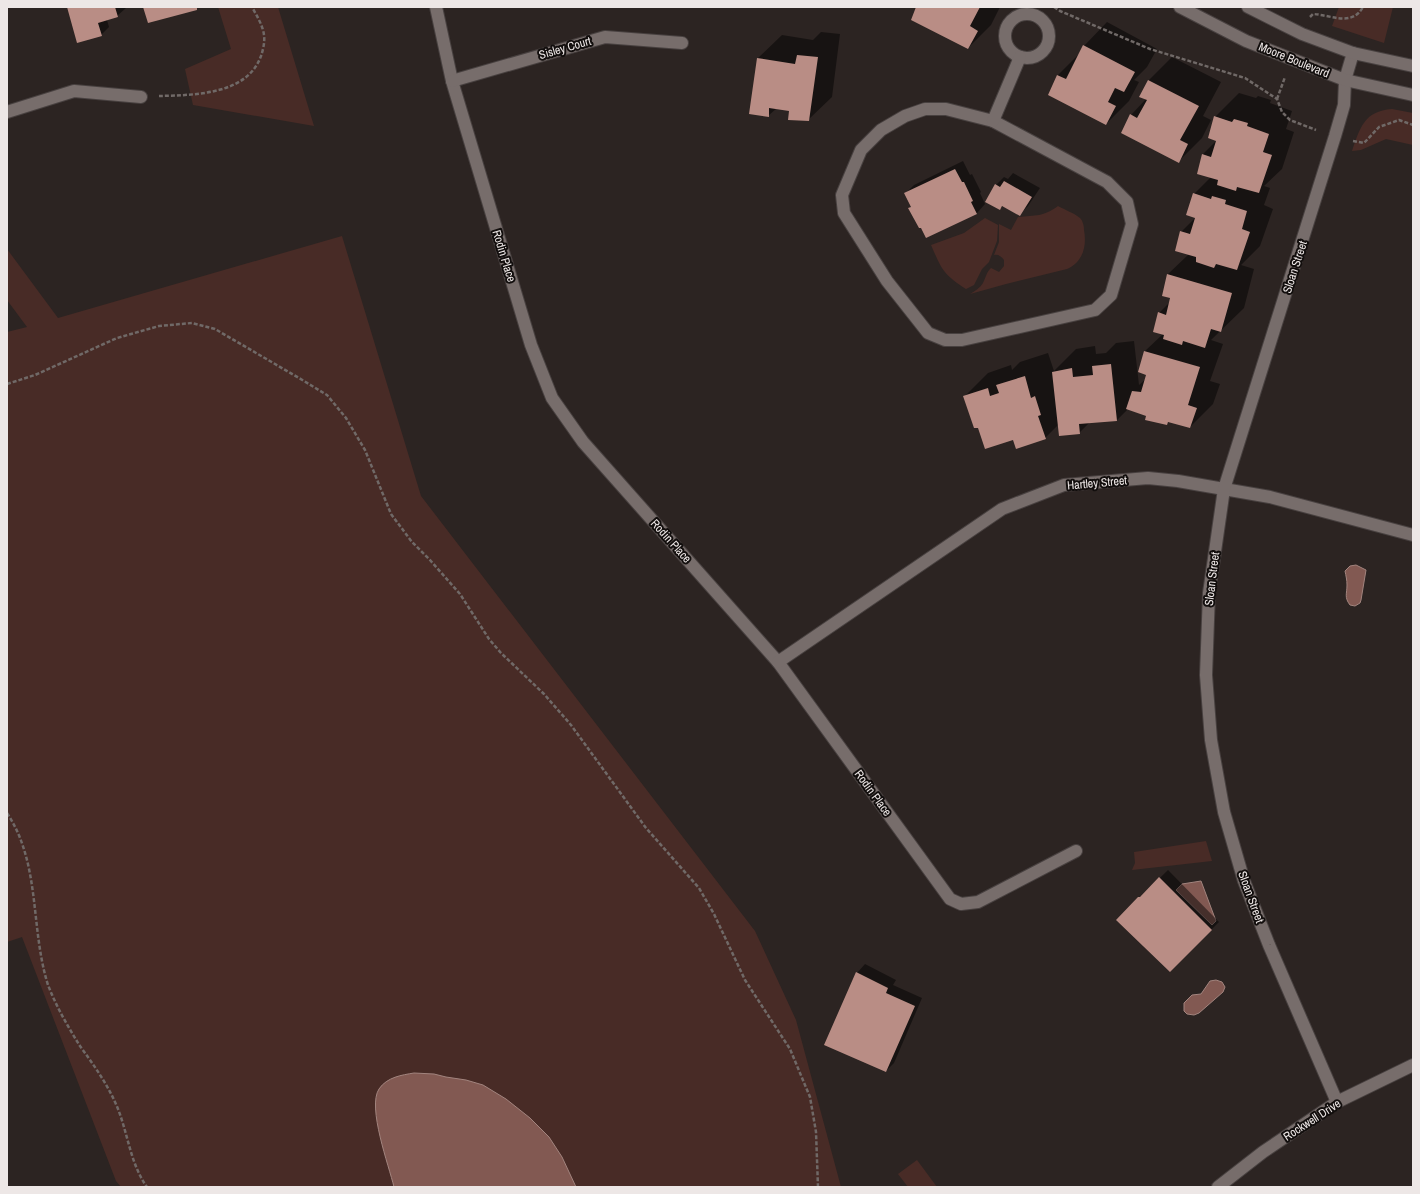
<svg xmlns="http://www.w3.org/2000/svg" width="1420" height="1194" font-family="'Archivo Narrow',sans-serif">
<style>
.green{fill:#482b26}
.water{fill:#825952;stroke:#a2847e}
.shadow{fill:#0007}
.building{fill:#b98d85}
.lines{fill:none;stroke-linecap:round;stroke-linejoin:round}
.minor-casing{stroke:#484140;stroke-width:14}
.tertiary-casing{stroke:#484140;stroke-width:14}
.path{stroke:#706967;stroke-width:2.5;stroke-dasharray:4 2;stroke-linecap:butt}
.minor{stroke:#776d6b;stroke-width:12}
.tertiary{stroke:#776d6b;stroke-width:12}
.labels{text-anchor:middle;stroke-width:4;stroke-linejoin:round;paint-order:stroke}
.street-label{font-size:12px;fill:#ede7e6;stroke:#120e0d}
</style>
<rect width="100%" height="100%" fill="#2c2422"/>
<g class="green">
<polygon points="218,7 278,7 314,126 193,105 185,69 231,49"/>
<polygon points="1339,7 1393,7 1384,43 1332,26"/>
<path d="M1392 109 1413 113V145L1386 139 1361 150 1352 151C1360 128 1364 111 1392 109Z"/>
<path d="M1058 206C1065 210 1074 213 1080 218 1083 221 1084 226 1084 230 1087 246 1083 262 1067 269L1006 284 970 294C975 291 980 288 983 283 986 277 986 273 991 268L999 272 1004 266V260C1001 256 998 254 994 255L999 242V224L1011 230 1018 217C1036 215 1043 217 1058 206Z"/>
<path d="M985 218 998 225 997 241 989 262 982 269 974 285 966 289C943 274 942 270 931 245L964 233Z"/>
<polygon points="342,236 421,496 755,931 796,1020 841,1187 121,1187 116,1181 22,937 7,942 7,332 27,327 7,300 7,249 58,318"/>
<polygon points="1206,841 1212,861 1132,870 1135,863 1134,852"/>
<polygon points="917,1160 937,1187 908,1187 898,1174"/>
</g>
<g class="water">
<path d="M1356 565 1366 570 1361 600 1360 603 1355 606 1350 605C1344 597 1347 594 1347 585 1347 580 1346 576 1345 571L1350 566Z"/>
<polygon points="1201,881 1216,921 1212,925 1176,890 1182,884"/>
<polygon points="1216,980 1222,982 1225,987 1223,992 1199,1013 1194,1015 1187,1014 1184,1011 1184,1003 1192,995 1201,994 1210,981"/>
<path d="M414 1073 434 1074 446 1077 466 1080 483 1085 506 1099 530 1118 549 1137 562 1157 576 1187H394C389 1166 367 1107 379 1089 387 1077 402 1075 414 1073Z"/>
</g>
<g class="shadow">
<polygon points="68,7 125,7 126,8 117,16 107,20 109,27 101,35"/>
<polygon points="918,7 1000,7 991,25 968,48"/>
<polygon points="1107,22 1157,49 1147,67 1134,80 1139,82 1129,101 1106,124 1057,76 1081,52 1084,46"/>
<polygon points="821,32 840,34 832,97 808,120 791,110 777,108 768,116 750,113 758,58 782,35 813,40"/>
<polygon points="1172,57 1221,82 1203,116 1211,120 1202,138 1178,162 1131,115 1146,99 1149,80"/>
<polygon points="1239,93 1256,98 1258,96 1271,100 1270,103 1292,111 1286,129 1294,132 1282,169 1264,186 1270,188 1264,205 1273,209 1260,246 1241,265 1254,269 1244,308 1211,340 1223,344 1210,381 1220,384 1213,404 1190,427 1170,421 1166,424 1128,409 1117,420 1090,422 1079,433 1059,424 1045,438 1014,439 978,427 964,397 988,373 1011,365 1012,370 1020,362 1048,353 1054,371 1076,349 1095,346 1096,354 1106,353 1116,343 1134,341 1139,385 1147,378 1145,351 1163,334 1159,313 1170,302 1168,274 1189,254 1181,232 1196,217 1194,194 1211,177 1203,154 1217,140 1215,117"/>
<polygon points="963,161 970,175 972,174 981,192 980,193 985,204 977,213 926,236 910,208 912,206 906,193 914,185"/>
<polygon points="1013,173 1040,188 1028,206 1020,214 1003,206 1000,209 996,185 1004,177 1008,179"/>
<polygon points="1168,870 1219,922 1170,971 1117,920"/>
<polygon points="865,964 896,980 893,985 922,998 894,1063 886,1071 857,973"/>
</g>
<g class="building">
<polygon points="67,7 115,7 118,17 98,23 102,36 77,43"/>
<polygon points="143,7 197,7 197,10 148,23"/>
<polygon points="916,7 980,7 970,26 978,31 968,49 911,20"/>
<polygon points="1083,45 1135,72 1124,92 1115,88 1108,102 1116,106 1106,125 1048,95 1057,75 1066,79"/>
<polygon points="797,55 818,57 809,121 788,120 789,111 769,108 769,117 749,114 757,58 795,64"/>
<polygon points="1148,80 1199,106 1180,140 1188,144 1179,163 1121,133 1130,114 1137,118 1147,100 1139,97"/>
<polygon points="1214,116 1232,122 1234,119 1248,123 1247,126 1269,134 1263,152 1272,155 1259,193 1237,187 1236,191 1217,185 1218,180 1197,174 1202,154 1211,157 1216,141 1208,138"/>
<polygon points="955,169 962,182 964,182 973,201 971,202 977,214 926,238 921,228 919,228 908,208 911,207 904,193"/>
<polygon points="1004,181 1032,197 1020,216 1002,206 1000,210 985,202 995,184 1000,187"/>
<polygon points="1193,193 1211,199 1212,196 1226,200 1225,204 1247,211 1242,229 1250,232 1237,270 1216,264 1214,268 1196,262 1196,257 1175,251 1180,231 1190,234 1195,218 1186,215"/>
<polygon points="1167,274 1232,293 1221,332 1211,329 1205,348 1183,341 1182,345 1163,339 1164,335 1153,332 1158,312 1166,315 1170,298 1162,296"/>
<polygon points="1144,351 1200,367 1188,405 1197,408 1190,428 1168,422 1167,425 1145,420 1146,416 1126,409 1132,391 1141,392 1146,375 1138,372"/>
<polygon points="1111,364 1117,421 1079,424 1080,434 1059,436 1052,372 1072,368 1073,377 1093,375 1092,366"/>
<polygon points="1025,376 1031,398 1035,396 1041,415 1038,416 1046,439 1016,449 1013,440 985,449 978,428 974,428 963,396 988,388 990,396 999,393 996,385"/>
<polygon points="1159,877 1212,930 1170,972 1116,920 1138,897 1140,897"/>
<polygon points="856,972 888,988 886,993 915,1006 886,1072 824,1045"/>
</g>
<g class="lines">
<g class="minor-casing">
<g id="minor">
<polyline points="436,7 452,81 531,345 552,398 583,442 778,662 950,899 961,904 978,902 1076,851"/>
<circle cx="1027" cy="36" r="22"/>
<polyline points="452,81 605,37 682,43"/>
<polygon points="925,109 946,109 993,121 1107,182 1127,202 1132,224 1111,295 1095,310 962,340 945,340 928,333 887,281 844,213 842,195 861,150 881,130 905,116"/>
<polyline points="7,112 74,91 141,97"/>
<polyline points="993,121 1020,57"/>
<polyline points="778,662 1002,509 1064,485 1148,478 1178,481 1270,497 1413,535"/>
<polyline points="1337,1102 1269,945 1244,881 1224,812 1211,740 1206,675 1209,593 1224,489 1335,136 1344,105 1345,80 1353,53"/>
<polyline points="1218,1187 1263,1152 1337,1102 1413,1065"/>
</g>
</g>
<g class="tertiary-casing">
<g id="tertiary">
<polyline points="1180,7 1246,41 1345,80 1413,95"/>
<polyline points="1248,7 1302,34 1353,53 1413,66"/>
</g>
</g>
<g class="path">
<polyline points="1054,7 1060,11 1150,49 1245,78 1277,99 1282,112 1290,120 1316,130"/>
<path d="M1310 17 1313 14C1331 15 1352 27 1363 7"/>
<path d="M159 96C194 95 247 95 261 56 263 50 265 42 264 35 263 26 257 16 252 7"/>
<polyline points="1277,99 1285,77"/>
<polyline points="1353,141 1364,143 1379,127 1399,120 1413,125"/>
<polyline points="7,384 35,375 117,338 159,326 192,323 215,329 299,378 327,395 346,418 365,450 391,514 412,542 430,560 460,594 489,639 501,653 544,694 571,725 646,828 699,888 714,914 745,980 790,1049 810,1097 816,1132 818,1187"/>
<path d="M7 813C41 864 30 928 48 985 56 1006 68 1027 80 1046 93 1064 106 1082 115 1102 128 1130 129 1162 147 1187"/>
</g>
<use href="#minor" class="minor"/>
<use href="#tertiary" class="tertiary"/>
</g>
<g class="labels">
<g class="street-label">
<text transform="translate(565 48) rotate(-16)" y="4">Sisley Court</text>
<text transform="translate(1294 60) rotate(22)" y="4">Moore Boulevard</text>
<text transform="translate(504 256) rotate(73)" y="4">Rodin Place</text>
<text transform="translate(1295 267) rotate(-72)" y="4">Sloan Street</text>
<text transform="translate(1097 483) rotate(-5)" y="4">Hartley Street</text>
<text transform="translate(671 541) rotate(48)" y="4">Rodin Place</text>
<text transform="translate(1212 579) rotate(-83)" y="4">Sloan Street</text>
<text transform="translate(873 793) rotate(54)" y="4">Rodin Place</text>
<text transform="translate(1251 897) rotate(70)" y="4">Sloan Street</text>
<text transform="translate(1312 1120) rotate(-33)" y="4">Rockwell Drive</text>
</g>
</g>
<rect width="1420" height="1194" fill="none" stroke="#ede7e6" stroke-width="16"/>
</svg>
